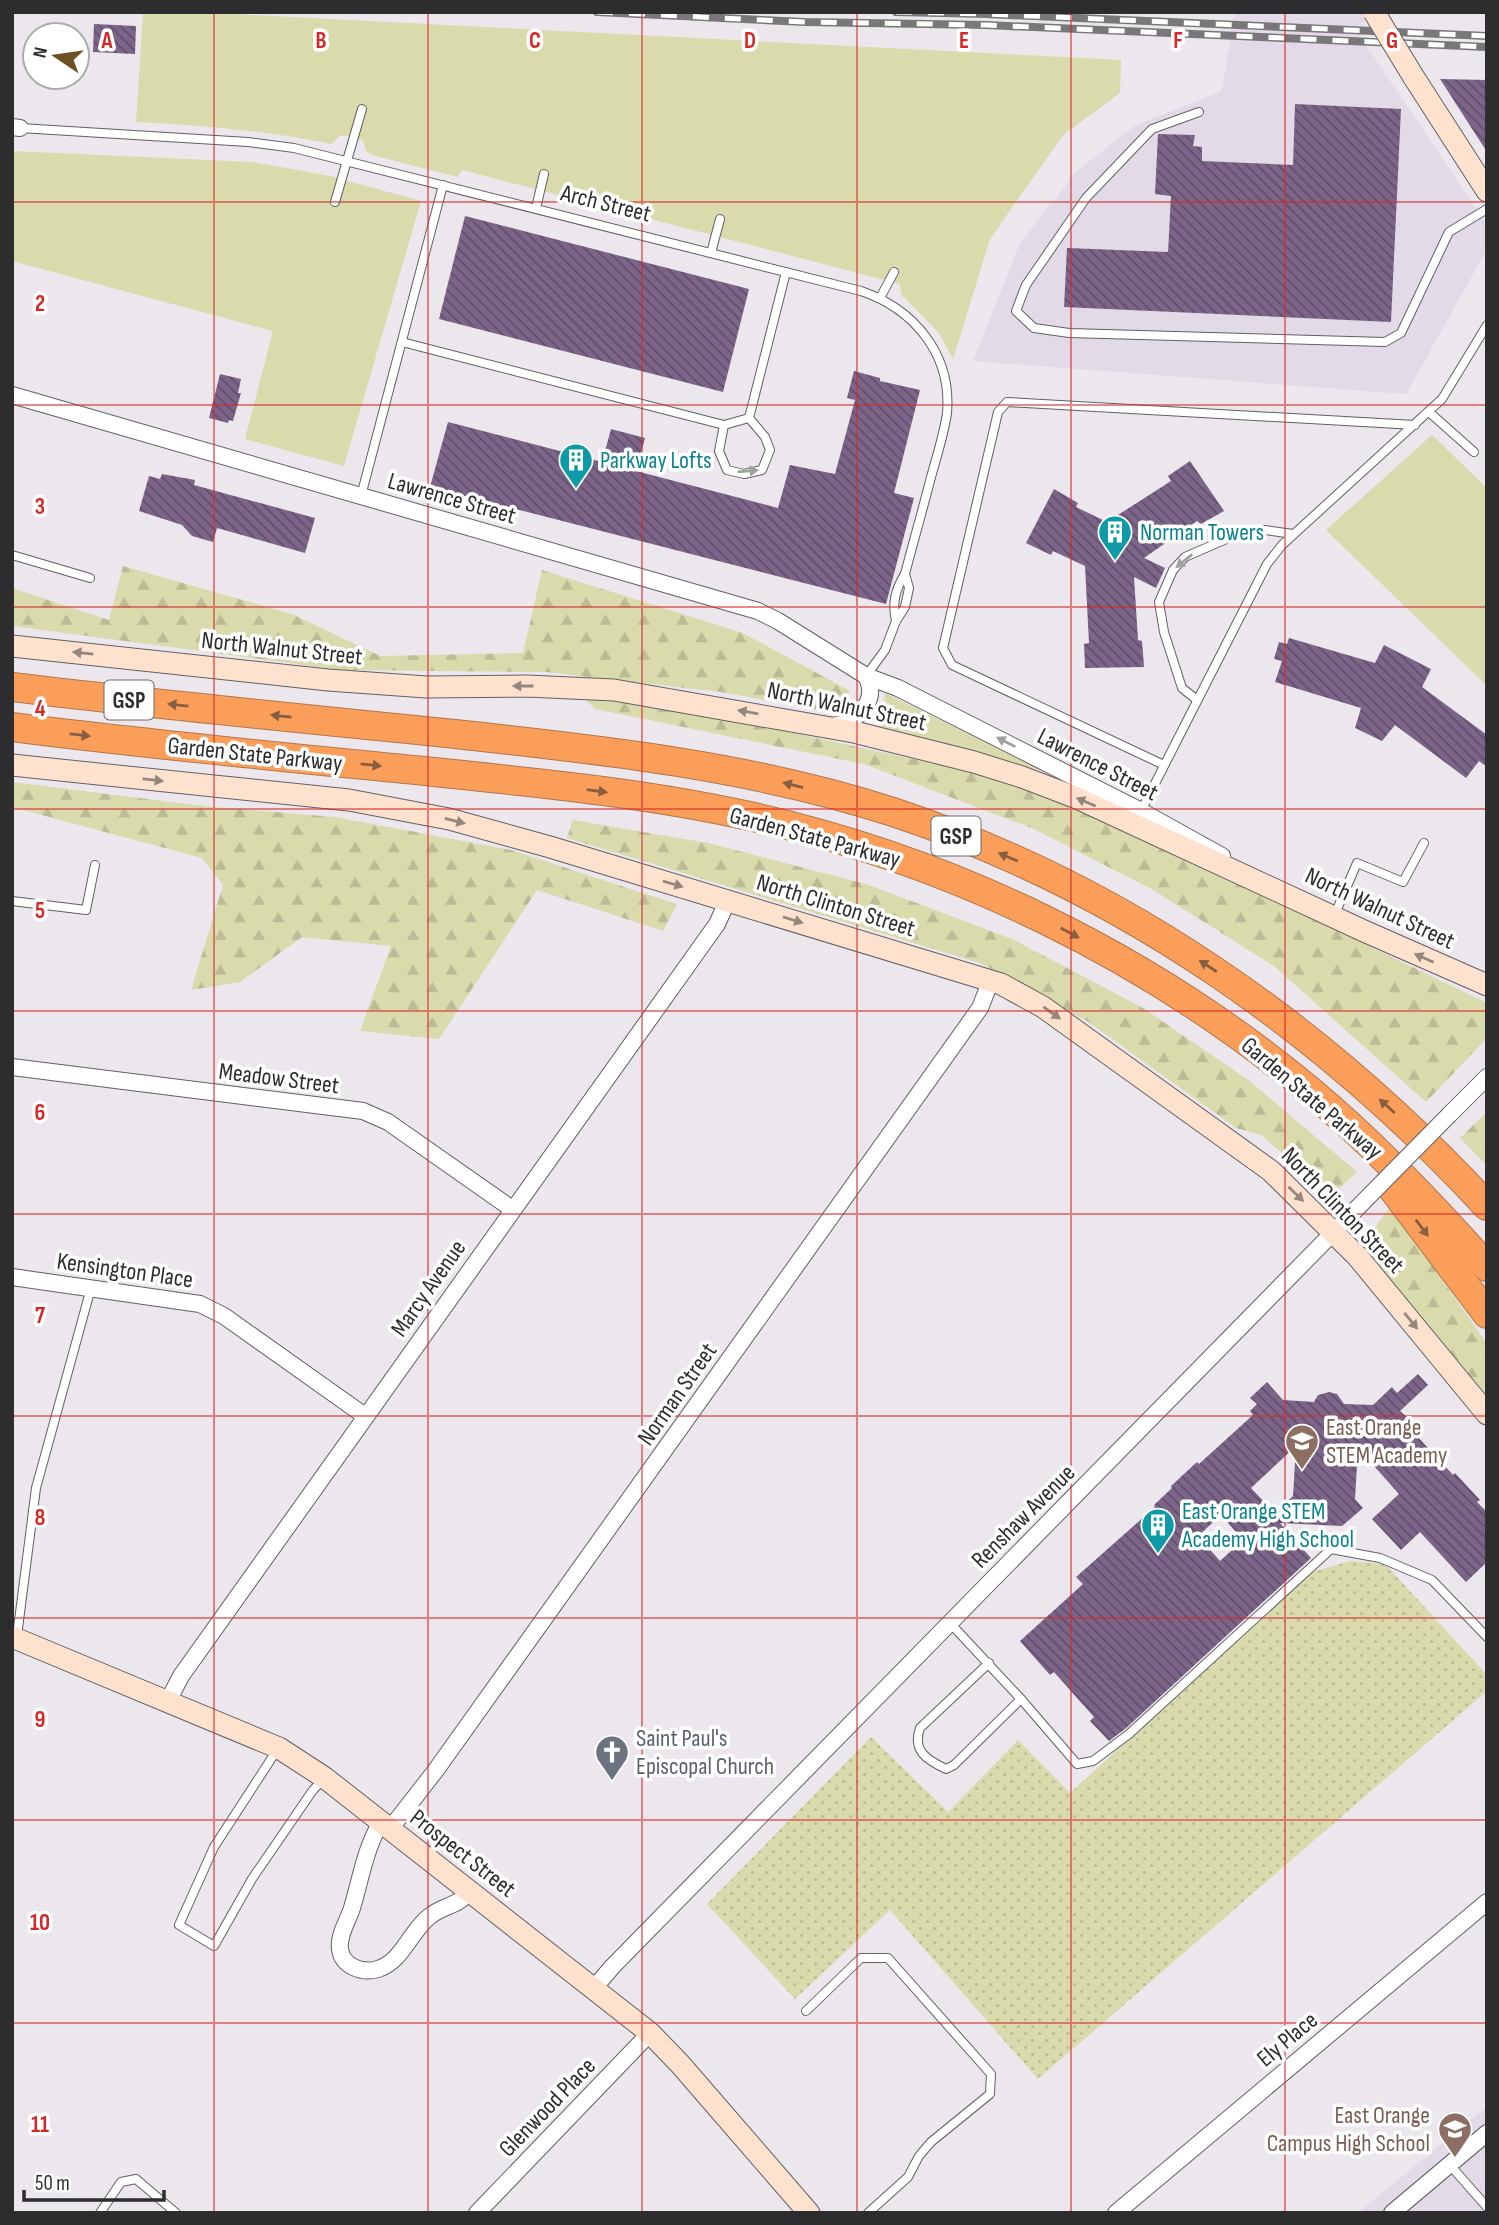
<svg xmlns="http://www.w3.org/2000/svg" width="1499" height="2225" font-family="'Sofia Sans Condensed',sans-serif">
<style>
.built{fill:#e2dae7}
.grass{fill:#d9dbad}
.forest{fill:url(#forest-firs)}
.park{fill:url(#park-dots)}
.building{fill:url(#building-back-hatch);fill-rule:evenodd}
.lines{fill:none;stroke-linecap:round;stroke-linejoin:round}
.lane-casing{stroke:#625f65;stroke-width:10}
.street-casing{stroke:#625f65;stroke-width:18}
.secondary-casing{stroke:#625f65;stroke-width:23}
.highway-casing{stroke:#b2764b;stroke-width:30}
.lane{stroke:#fff;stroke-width:8}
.street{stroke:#fff;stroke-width:16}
.secondary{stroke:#fee2ce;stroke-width:21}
.highway{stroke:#fa9e5a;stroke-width:28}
.rail-casing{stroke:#79777a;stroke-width:8}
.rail{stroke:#fff;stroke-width:5;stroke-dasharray:16;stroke-linecap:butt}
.street-bridge-casing{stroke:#625f65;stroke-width:18;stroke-linecap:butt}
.secondary-bridge-casing{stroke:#625f65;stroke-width:23;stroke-linecap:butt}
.street-bridge{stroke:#fff;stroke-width:16}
.secondary-bridge{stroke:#fee2ce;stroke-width:21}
.oneway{fill:#a0a0a1}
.oneway2{fill:#96877e}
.oneway3{fill:#895f42}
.grid{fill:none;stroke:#d62828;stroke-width:2;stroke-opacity:0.55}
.labels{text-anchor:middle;stroke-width:7;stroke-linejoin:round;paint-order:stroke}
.shield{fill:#fff;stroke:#6c6b6d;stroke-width:2}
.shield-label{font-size:23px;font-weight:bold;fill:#2d2c2e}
.street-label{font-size:24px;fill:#2d2c2e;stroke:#fff}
.culture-label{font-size:24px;fill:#0d838f;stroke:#fff;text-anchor:start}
.education-label{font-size:24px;fill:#785e54;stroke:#fff;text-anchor:start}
.worship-label{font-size:24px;fill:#5b616d;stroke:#fff;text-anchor:start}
.grid-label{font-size:23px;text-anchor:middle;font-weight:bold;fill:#d62828;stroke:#fff;stroke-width:7;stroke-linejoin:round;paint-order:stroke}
</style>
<defs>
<pattern id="forest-firs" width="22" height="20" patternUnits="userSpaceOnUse" patternTransform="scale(1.75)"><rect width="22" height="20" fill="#d9dbad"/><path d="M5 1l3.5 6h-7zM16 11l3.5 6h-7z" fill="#bbbc95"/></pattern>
<pattern id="park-dots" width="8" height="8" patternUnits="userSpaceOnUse" patternTransform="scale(1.75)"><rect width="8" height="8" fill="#d9dbad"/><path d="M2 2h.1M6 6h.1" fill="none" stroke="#bbbc95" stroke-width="1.8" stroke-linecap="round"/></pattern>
<pattern id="building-back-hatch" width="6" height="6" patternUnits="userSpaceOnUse" patternTransform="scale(1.75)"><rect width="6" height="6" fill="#7c6589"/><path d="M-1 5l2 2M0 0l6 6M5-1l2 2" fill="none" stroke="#604f6a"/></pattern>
</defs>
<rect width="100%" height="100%" fill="#ebe7ed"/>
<g class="built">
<polygon points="1235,12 1375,12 1355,29 1487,225 1487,249 1406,394 973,361 1020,243 1077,171 1136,125 1222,91"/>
<polygon points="1487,2106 1487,2213 1358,2213"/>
</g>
<g class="grass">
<path d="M143 12H195L1121 60 1120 93 1063 135 990 239 953 359 939 333 901 294 900 284 462 170 458 177 372 155 366 151 363 140 341 135 331 144C266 131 202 125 136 122Z"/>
<polygon points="12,151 253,162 330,176 421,201 344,466 245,439 273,331 12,261"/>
<polygon points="1432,435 1487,488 1487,686 1326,530"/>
<polygon points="885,693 1046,772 882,727"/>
</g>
<g class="forest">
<polygon points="123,566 292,614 380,656 523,653 542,570 743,633 850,691 834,713 721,692 546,672 342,670 12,626 12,588 109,620"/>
<polygon points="581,695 752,724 982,774 1116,824 1487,1003 1487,1038 1426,1102 1275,967 1155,891 1034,829 864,764 595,709"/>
<polygon points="12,782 203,806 335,817 511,850 677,904 663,931 537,890 439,1039 360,1031 391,946 302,937 240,982 191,990 223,885 202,858 12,807"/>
<polygon points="573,820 708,843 866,884 1012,939 1143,1008 1251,1082 1357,1172 1331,1196 1261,1135 1236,1128 1087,1021 980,963 567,838"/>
<polygon points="1487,1112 1487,1166 1460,1138"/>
<polygon points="1391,1206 1487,1344 1487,1396 1361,1246"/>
</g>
<polygon class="park" points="1351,1561 1385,1564 1487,1675 1487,1691 1038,2079 890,1910 795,1999 707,1904 871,1737 948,1812 1018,1740 1070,1793 1314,1571"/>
<g class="building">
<polygon points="94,24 136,26 135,54 93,52"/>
<polygon points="1440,79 1487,80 1487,152"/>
<polygon points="1295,104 1401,109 1391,322 1064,307 1067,248 1168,252 1171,196 1155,194 1158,134 1195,135 1193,146 1202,147 1202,161 1293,165"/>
<polygon points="465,216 749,289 723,392 439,319"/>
<polygon points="854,371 880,378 880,381 920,390 894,493 914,498 886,604 430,487 448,422 602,462 611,429 645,438 636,471 778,508 790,465 835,474 855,400 847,398"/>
<polygon points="220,374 241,379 238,393 241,393 233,421 229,420 228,423 209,418"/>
<polygon points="1190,461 1224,511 1201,524 1197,521 1144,558 1165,568 1156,588 1134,577 1138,640 1142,641 1144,667 1085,668 1084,644 1089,643 1085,566 1053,551 1051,555 1026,543 1054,489 1078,503 1076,507 1107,522 1171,481 1168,476"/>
<polygon points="162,474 195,480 194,485 315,518 305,553 217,528 213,542 192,536 182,525 139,511 149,476 160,479"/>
<polygon points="1289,638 1375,663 1384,645 1431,669 1422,687 1487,735 1487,767 1479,761 1466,778 1395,725 1382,741 1355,728 1361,708 1275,682 1282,661 1274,659 1279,642 1287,644"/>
<path d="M1418 1374 1428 1385 1400 1411 1407 1417 1403 1421 1453 1475 1455 1473 1480 1500 1477 1502 1487 1512V1562L1466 1582 1420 1532 1401 1550 1372 1519 1399 1494 1358 1448 1355 1499 1363 1508 1342 1526 1280 1523 1311 1558 1125 1729 1109 1741 1090 1721 1094 1717 1054 1672 1050 1675 1020 1641 1083 1584 1076 1577 1155 1507 1154 1505 1172 1488 1171 1486 1197 1462 1199 1464 1253 1415 1250 1411 1257 1404 1250 1398 1267 1382 1283 1400 1314 1402 1318 1395 1329 1392 1337 1394 1344 1404 1373 1405 1392 1387 1397 1393ZM1296 1446 1293 1496 1275 1513 1251 1488ZM1221 1515 1243 1540 1220 1561 1198 1536Z"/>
</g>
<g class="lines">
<g class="lane-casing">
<g id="lane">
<polyline points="1199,112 1152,129 1086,198 1026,285 1016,311 1034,328 1069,333 1385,342 1401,333 1449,232 1487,209"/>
<path d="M20 128 248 142 294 148 861 291C914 309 952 354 947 413 944 435 936 458 930 481 922 512 913 543 905 574 895 590 892 603 896 621"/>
<polyline points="335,202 362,109"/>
<polyline points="536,208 544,174"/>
<polyline points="711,253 720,219"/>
<polyline points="880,298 894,272"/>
<polyline points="402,342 724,425 749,418 786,272"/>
<polyline points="1429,412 1474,452"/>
<polyline points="724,425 719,451 727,470 744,474 762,470 770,450 765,437 749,418"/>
<polyline points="361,496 443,185"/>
<polyline points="12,555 90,578"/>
<polyline points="866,676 885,650 896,621 905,607 909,588 905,574"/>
<polyline points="1197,700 1182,688 1164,632 1159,602 1173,570 1185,557 1231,537 1265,530 1293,534"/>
<polyline points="1164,765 952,665 943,648 998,412 1007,402 1415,425"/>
<polyline points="1141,811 1267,564 1282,545 1442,399 1487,325"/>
<polyline points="12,901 86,910 95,865"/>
<polyline points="1335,914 1357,863 1403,882 1424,843"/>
<path d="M950 1623 1021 1699 954 1765 946 1769C927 1760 912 1751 920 1728L989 1663"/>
<polyline points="17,1636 36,1488 91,1288"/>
<polyline points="1021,1699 1077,1764 1093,1761 1129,1734 1331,1549 1380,1558 1432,1580 1487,1637"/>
<polyline points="277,1750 214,1847 179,1925 214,1946 252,1879 313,1790 323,1780"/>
<polyline points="806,2011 861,1958 888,1958 991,2074 990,2094 931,2142 919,2156 908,2177 868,2213"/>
<polyline points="1449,2164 1487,2207"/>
<polyline points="100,2213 121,2182 136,2179 176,2213"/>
</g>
</g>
<g class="street-casing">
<g id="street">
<polyline points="12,127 20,128"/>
<polyline points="12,395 758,611 778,621 866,676 898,688 1141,811 1222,856"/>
<path d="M833 726C856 723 880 701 866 676"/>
<polyline points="12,1067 363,1111 388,1122 512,1209"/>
<polyline points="1449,1115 1487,1077"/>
<polyline points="12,1277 200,1304 224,1316 365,1416"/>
<polyline points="167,1703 181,1676 717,924 728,900"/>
<path d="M381 1822C365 1849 361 1878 352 1908 348 1921 338 1935 340 1949 342 1966 362 1974 378 1969 403 1961 410 1931 430 1916 445 1904 456 1908 470 1891"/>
<polyline points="390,1829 436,1770 980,1008 991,980"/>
<polyline points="594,1988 613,1966 1371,1194"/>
<polyline points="477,2213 650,2033"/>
<polyline points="1116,2213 1487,1902"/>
<polyline points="1392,2213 1487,2133"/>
</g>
</g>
<g class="secondary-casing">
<g id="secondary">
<polyline points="1413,76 1487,191"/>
<polyline points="12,646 328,680 426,687 527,686 614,690 854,732 974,762 1022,777 1077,798 1364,931 1487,985"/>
<polyline points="12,765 349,800 449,819 550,847 1001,984 1043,1007 1271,1171 1357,1256 1487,1414"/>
<polyline points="12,1637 279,1748 325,1778 650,2033 680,2064 809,2213"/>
</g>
</g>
<g class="highway-casing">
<g id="highway">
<path d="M12 687C160 705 308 719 455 734 603 750 751 766 893 812 1123 888 1323 1029 1487 1206"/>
<path d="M12 727C152 745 293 758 434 772 539 783 645 793 749 816 952 861 1147 956 1308 1089 1373 1143 1431 1204 1487 1267"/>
<polyline points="1389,1184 1487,1314"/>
</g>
</g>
<use href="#lane" class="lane"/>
<use href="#street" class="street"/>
<use href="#secondary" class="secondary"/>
<use href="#highway" class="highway"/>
<g class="rail-casing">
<g id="rail">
<polyline points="597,12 805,22 986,25 1487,47"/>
<polyline points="896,12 986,14 1487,36"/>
</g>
</g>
<use href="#rail" class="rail"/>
<g class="street-bridge-casing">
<polyline id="street-bridge" points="1371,1194 1449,1115"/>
</g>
<g class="secondary-bridge-casing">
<polyline id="secondary-bridge" points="1374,12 1413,76"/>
</g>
<use href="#street-bridge" class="street-bridge"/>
<use href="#secondary-bridge" class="secondary-bridge"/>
</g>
<defs><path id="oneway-solid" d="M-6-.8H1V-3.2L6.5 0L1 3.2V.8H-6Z" transform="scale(1.75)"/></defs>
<g class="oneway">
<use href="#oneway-solid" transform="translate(748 471) rotate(-5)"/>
<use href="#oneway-solid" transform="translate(1184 561) rotate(141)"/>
<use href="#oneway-solid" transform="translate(1006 742) rotate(-153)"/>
</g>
<g class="oneway2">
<use href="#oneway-solid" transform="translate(83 653) rotate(-174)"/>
<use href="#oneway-solid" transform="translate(523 686) rotate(180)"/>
<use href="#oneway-solid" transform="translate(748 712) rotate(-170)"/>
<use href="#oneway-solid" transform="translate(153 780) rotate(6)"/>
<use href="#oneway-solid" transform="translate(1086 802) rotate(-157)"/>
<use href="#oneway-solid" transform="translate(455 821) rotate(14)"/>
<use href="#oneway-solid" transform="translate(673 884) rotate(16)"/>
<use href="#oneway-solid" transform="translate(793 920) rotate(17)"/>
<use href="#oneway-solid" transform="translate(1424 958) rotate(-156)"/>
<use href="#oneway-solid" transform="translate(1052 1013) rotate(35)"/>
<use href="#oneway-solid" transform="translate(1296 1194) rotate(44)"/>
<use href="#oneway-solid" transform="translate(1411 1321) rotate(51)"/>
</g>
<g class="oneway3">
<use href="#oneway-solid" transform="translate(178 705) rotate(-174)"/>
<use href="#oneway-solid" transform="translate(281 716) rotate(-174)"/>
<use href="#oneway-solid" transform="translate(80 735) rotate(6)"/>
<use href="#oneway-solid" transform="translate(371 765) rotate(6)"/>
<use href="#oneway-solid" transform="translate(793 785) rotate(-166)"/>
<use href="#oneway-solid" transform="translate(597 791) rotate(8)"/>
<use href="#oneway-solid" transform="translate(1008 857) rotate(-157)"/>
<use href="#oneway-solid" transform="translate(1070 933) rotate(28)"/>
<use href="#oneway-solid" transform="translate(1208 966) rotate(-147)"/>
<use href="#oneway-solid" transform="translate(1387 1106) rotate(-138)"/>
<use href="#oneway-solid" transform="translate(1422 1228) rotate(53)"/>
</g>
<path class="grid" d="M214 12V2213M428 12V2213M642 12V2213M857 12V2213M1071 12V2213M1285 12V2213M12 202H1487M12 405H1487M12 607H1487M12 809H1487M12 1011H1487M12 1214H1487M12 1416H1487M12 1618H1487M12 1820H1487M12 2023H1487"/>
<defs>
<g id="building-pin" transform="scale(1.75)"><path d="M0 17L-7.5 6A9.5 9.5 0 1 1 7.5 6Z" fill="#0f9aa8" stroke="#fff"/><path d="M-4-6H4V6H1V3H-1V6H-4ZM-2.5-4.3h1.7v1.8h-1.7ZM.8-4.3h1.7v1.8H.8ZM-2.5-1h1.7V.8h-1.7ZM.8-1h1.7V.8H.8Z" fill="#fff"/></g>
<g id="school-pin" transform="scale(1.75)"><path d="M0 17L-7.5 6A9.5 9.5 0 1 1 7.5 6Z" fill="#8d6e63" stroke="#fff"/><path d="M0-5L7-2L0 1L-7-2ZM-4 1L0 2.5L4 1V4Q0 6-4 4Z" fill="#fff"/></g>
<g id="church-pin" transform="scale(1.75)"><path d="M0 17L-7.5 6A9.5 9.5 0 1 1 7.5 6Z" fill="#6b7280" stroke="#fff"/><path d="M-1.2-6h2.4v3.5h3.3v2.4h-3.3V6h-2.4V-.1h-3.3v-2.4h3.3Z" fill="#fff"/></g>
</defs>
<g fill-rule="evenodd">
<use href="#building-pin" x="576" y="460"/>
<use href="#building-pin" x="1115" y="532"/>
<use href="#school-pin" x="1302" y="1441"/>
<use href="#building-pin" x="1158" y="1525"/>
<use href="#church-pin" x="612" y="1752"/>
<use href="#school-pin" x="1455" y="2129"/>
</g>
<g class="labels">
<g class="shield">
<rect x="104.5" y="680.5" width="49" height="39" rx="5"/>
<rect x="931.5" y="816.5" width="49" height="39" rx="5"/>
</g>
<g class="shield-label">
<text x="129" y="708">GSP</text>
<text x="956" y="844">GSP</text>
</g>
<g class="street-label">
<text transform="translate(606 203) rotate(14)" y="8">Arch Street</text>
<text transform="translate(452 498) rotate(16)" y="8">Lawrence Street</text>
<text transform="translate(282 648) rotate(6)" y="8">North Walnut Street</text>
<text transform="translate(847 706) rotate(12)" y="8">North Walnut Street</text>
<text transform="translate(255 754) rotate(6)" y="8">Garden State Parkway</text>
<text transform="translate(1098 764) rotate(27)" y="8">Lawrence Street</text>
<text transform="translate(815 837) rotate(15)" y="8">Garden State Parkway</text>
<text transform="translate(836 905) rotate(17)" y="8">North Clinton Street</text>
<text transform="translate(1380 908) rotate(25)" y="8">North Walnut Street</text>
<text transform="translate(279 1078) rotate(7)" y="8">Meadow Street</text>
<text transform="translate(1312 1098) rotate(40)" y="8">Garden State Parkway</text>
<text transform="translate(1343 1210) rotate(46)" y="8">North Clinton Street</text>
<text transform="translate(125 1270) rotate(8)" y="8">Kensington Place</text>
<text transform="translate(428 1288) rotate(-55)" y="8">Marcy Avenue</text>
<text transform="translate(677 1394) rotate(-55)" y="8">Norman Street</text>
<text transform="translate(1023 1516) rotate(-45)" y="8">Renshaw Avenue</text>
<text transform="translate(463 1853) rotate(38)" y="8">Prospect Street</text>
<text transform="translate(1287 2039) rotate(-40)" y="8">Ely Place</text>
<text transform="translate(547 2107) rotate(-46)" y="8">Glenwood Place</text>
</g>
<g class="culture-label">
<text x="600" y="468">Parkway Lofts</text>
<text x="1140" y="540">Norman Towers</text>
<text x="1182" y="1519">East Orange STEM<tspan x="1182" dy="28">Academy High School</tspan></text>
</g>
<g class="education-label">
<text x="1326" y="1435">East Orange<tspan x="1326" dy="28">STEM Academy</tspan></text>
<text x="1430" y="2123" text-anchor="end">East Orange<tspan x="1430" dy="28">Campus High School</tspan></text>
</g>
<g class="worship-label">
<text x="636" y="1746">Saint Paul's<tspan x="636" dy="28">Episcopal Church</tspan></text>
</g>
</g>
<g class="grid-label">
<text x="107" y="48">A</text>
<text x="321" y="48">B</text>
<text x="535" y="48">C</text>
<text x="750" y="48">D</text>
<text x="964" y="48">E</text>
<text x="1178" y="48">F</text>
<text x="1392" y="48">G</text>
<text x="40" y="311">2</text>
<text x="40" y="514">3</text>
<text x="40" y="716">4</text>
<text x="40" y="918">5</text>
<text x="40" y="1120">6</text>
<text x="40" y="1323">7</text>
<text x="40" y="1525">8</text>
<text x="40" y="1727">9</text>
<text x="40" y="1930">10</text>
<text x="40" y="2132">11</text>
</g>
<rect width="1499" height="2225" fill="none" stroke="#2d2c2e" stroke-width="28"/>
<g transform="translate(56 56) rotate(283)"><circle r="33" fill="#ffffff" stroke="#ababab" stroke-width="2"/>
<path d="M0-5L12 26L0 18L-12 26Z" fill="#6e5024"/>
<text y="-10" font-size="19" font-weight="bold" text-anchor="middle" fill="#2d2c2e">N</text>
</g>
<path d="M24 2190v10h140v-10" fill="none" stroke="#2d2c2e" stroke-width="3.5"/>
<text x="35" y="2190" font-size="21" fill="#2d2c2e" stroke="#ffffff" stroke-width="5" paint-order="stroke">50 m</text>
</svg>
